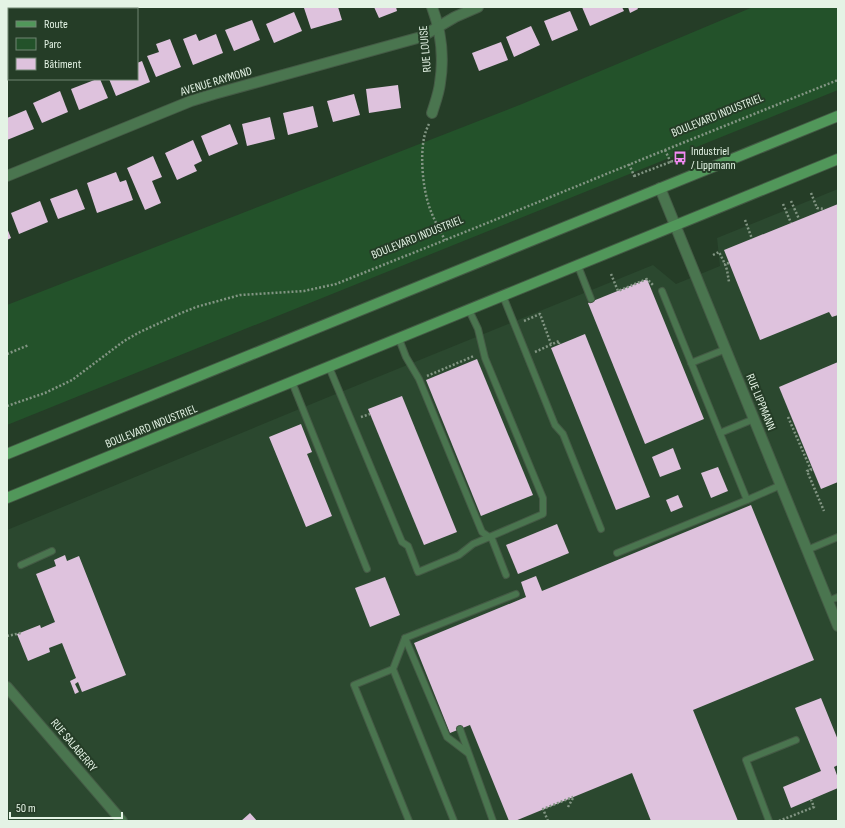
<svg xmlns="http://www.w3.org/2000/svg" width="845" height="828" font-family="'Sofia Sans Condensed',sans-serif">
<style>
.built{fill:#2b482f}
.green{fill:#23522a}
.building{fill:#dec2dd}
.lines{fill:none;stroke-linecap:round;stroke-linejoin:round}
.lane-casing{stroke:#445a45;stroke-width:8}
.street-casing{stroke:#445a45;stroke-width:12}
.secondary-casing{stroke:#445a45;stroke-width:12}
.path{stroke:#829583;stroke-width:2.5;stroke-dasharray:2 2;stroke-linecap:butt}
.lane{stroke:#4a754f;stroke-width:6}
.street{stroke:#4a754f;stroke-width:10}
.secondary{stroke:#51975a;stroke-width:10}
.labels{text-anchor:middle;stroke-width:4;stroke-linejoin:round;paint-order:stroke}
.street-label{font-size:12px;fill:#e4f3e5;stroke:#253d27}
.poi-label{font-size:12px;fill:#e4f3e5;stroke:#253d27;text-anchor:start}
</style>
<rect width="100%" height="100%" fill="#253d27"/>
<polygon class="built" points="838,189 838,821 7,821 7,530 326,398 653,265 676,284 720,266 717,238"/>
<polygon class="green" points="753,7 838,7 838,90 7,425 7,305 522,104"/>
<g class="building">
<polygon points="14,7 27,7 28,9 9,9 9,33 7,34 7,10"/>
<polygon points="34,7 75,7 70,9 35,9"/>
<polygon points="306,7 338,7 342,20 311,29 304,8"/>
<polygon points="374,7 396,7 397,11 379,18"/>
<polygon points="582,7 622,7 624,11 590,26"/>
<polygon points="628,7 637,7 638,9 630,13"/>
<polygon points="570,11 578,30 552,41 544,21"/>
<polygon points="294,12 302,31 274,43 266,24"/>
<polygon points="252,20 260,40 234,51 225,30"/>
<polygon points="531,26 540,45 514,57 506,37"/>
<polygon points="196,34 199,41 216,34 223,53 193,65 183,39"/>
<polygon points="170,39 181,67 156,77 147,56 159,52 156,44"/>
<polygon points="501,42 508,60 479,71 472,53"/>
<polygon points="142,61 150,82 116,96 109,79 137,79 137,63"/>
<polygon points="97,79 100,79 108,98 79,110 71,89"/>
<polygon points="398,85 401,108 369,113 366,89"/>
<polygon points="60,91 68,112 42,123 33,103"/>
<polygon points="354,94 360,115 333,122 327,101"/>
<polygon points="313,106 318,127 288,135 283,113"/>
<polygon points="26,110 34,129 7,140 7,118"/>
<polygon points="270,117 275,139 247,146 242,124"/>
<polygon points="230,124 238,144 209,156 201,136"/>
<polygon points="193,140 202,161 194,165 197,171 177,180 165,153"/>
<polygon points="153,156 162,177 152,181 161,203 145,210 127,168"/>
<polygon points="116,172 120,182 126,180 133,200 97,213 87,183"/>
<polygon points="77,189 85,209 58,219 50,199"/>
<polygon points="40,201 48,222 19,234 11,213"/>
<polygon points="838,204 838,315 832,317 829,312 760,340 724,250"/>
<polygon points="7,228 11,238 7,240"/>
<polygon points="647,279 704,419 645,444 588,303"/>
<polygon points="585,334 650,497 616,510 551,348"/>
<polygon points="477,359 533,495 481,516 426,380"/>
<polygon points="838,362 838,482 821,489 779,387"/>
<polygon points="402,396 457,532 424,545 368,409"/>
<polygon points="301,424 312,452 307,454 332,516 306,527 269,437"/>
<polygon points="673,448 681,469 660,477 652,457"/>
<polygon points="718,467 728,491 711,498 701,473"/>
<polygon points="678,495 683,507 671,512 666,500"/>
<polygon points="751,505 814,660 693,710 738,821 651,821 632,773 515,821 509,821 470,725 450,733 414,643 526,597 521,582 536,576 542,591"/>
<polygon points="557,524 569,553 518,574 506,545"/>
<polygon points="65,555 67,561 79,556 126,675 82,692 78,682 75,684 79,692 75,694 70,681 76,678 62,643 49,648 50,652 28,661 17,634 40,625 41,628 55,622 36,574 56,566 54,560"/>
<polygon points="385,577 400,615 370,627 355,588"/>
<polygon points="821,698 838,740 838,765 834,767 838,778 838,788 791,808 783,787 821,771 795,708"/>
<polygon points="250,813 257,821 241,821"/>
</g>
<g class="lines">
<g class="lane-casing">
<g id="lane">
<polyline points="578,266 591,299"/>
<polyline points="662,291 747,500 781,485"/>
<polyline points="503,296 555,425 563,434 601,529"/>
<polyline points="399,339 406,357 419,379 482,532 492,539 506,575"/>
<polyline points="691,363 726,349"/>
<polyline points="329,367 402,542 408,546 418,572 459,555 473,544 543,514 543,498 485,358 478,329 469,310"/>
<polyline points="292,382 367,569"/>
<polyline points="720,433 754,419"/>
<polyline points="807,550 838,537"/>
<polyline points="617,553 747,500"/>
<polyline points="21,565 52,551"/>
<polyline points="828,601 838,597"/>
<polyline points="405,638 393,669 454,821"/>
<polyline points="393,669 354,685 409,821"/>
<polyline points="460,729 493,821"/>
<polyline points="468,753 447,737 405,638 516,594"/>
<polyline points="769,821 746,760 796,740"/>
</g>
</g>
<g class="street-casing">
<g id="street">
<path d="M432 7C441 31 444 58 440 83 439 93 435 103 432 113"/>
<polyline points="7,176 191,101 214,94 421,37 455,17 478,7"/>
<polyline points="660,188 838,626"/>
<polyline points="7,687 122,821"/>
</g>
</g>
<g class="secondary-casing">
<g id="secondary">
<polyline points="7,454 838,116"/>
<polyline points="7,498 838,159"/>
</g>
</g>
<g class="path">
<path d="M429 124C427 128 425 133 424 138 420 158 423 188 429 206 433 218 439 229 445 240"/>
<polyline points="665,150 671,163"/>
<polyline points="629,164 635,178"/>
<polyline points="634,176 678,159"/>
<polyline points="811,193 817,208 825,209"/>
<polyline points="791,201 799,219"/>
<polyline points="783,204 791,223"/>
<polyline points="745,220 752,239"/>
<polyline points="713,255 719,252 725,264"/>
<polyline points="729,263 725,264 727,270 729,282"/>
<polyline points="611,274 618,291 647,279 654,286"/>
<polyline points="524,321 540,314 551,344"/>
<polyline points="535,352 559,341 559,344"/>
<polyline points="7,354 29,345"/>
<polyline points="427,376 474,356"/>
<polyline points="7,406 45,393 72,380 124,341 140,332 179,314 196,307 240,295 304,291 336,284 492,221 638,161 838,80"/>
<polyline points="361,417 370,414"/>
<polyline points="788,417 811,470 807,471 824,511"/>
<polyline points="7,636 21,633"/>
<polyline points="568,807 573,798"/>
<polyline points="548,821 543,809 573,797"/>
<polyline points="779,821 814,807 811,800"/>
</g>
<use href="#lane" class="lane"/>
<use href="#street" class="street"/>
<use href="#secondary" class="secondary"/>
</g>
<defs>
<g id="bus-bare" transform="scale(1.08)"><path d="M-5-6H5V4H4V6H2V4H-2V6H-4V4H-5ZM-3.5-4V0h7V-4ZM-3.5 1.2v1.5H-2V1.2ZM2 1.2v1.5H3.5V1.2Z" fill="#f28af3" stroke="#253d27" stroke-width="2.5" paint-order="stroke"/></g>
</defs>
<g fill-rule="evenodd">
<use href="#bus-bare" x="680" y="158"/>
</g>
<g class="labels">
<g class="street-label">
<text transform="translate(425 49) rotate(-95)" y="4">RUE LOUISE</text>
<text transform="translate(216 81) rotate(-17)" y="4">AVENUE RAYMOND</text>
<text transform="translate(717 115) rotate(-22)" y="4">BOULEVARD INDUSTRIEL</text>
<text transform="translate(417 237) rotate(-22)" y="4">BOULEVARD INDUSTRIEL</text>
<text transform="translate(761 402) rotate(68)" y="4">RUE LIPPMANN</text>
<text transform="translate(151 426) rotate(-22)" y="4">BOULEVARD INDUSTRIEL</text>
<text transform="translate(74 745) rotate(50)" y="4">RUE SALABERRY</text>
</g>
<g class="poi-label">
<text x="691" y="155">Industriel<tspan x="691" dy="14">/ Lippmann</tspan></text>
</g>
</g>
<rect width="845" height="828" fill="none" stroke="#e4f3e5" stroke-width="16"/>
<rect x="8" y="8" width="130" height="72" fill="#253d27" stroke="#718673"/>
<rect x="16" y="21" width="20" height="6" fill="#51975a" stroke="#718673"/>
<text x="44" y="28" font-size="12" fill="#e4f3e5">Route</text>
<rect x="16" y="38" width="20" height="12" fill="#23522a" stroke="#718673"/>
<text x="44" y="48" font-size="12" fill="#e4f3e5">Parc</text>
<rect x="16" y="58" width="20" height="12" fill="#dec2dd" stroke="#718673"/>
<text x="44" y="68" font-size="12" fill="#e4f3e5">Bâtiment</text>
<path d="M10 812v6h112v-6" fill="none" stroke="#e4f3e5" stroke-width="2"/>
<text x="16" y="812" font-size="12" fill="#e4f3e5" stroke="#253d27" stroke-width="3" paint-order="stroke">50 m</text>
</svg>
